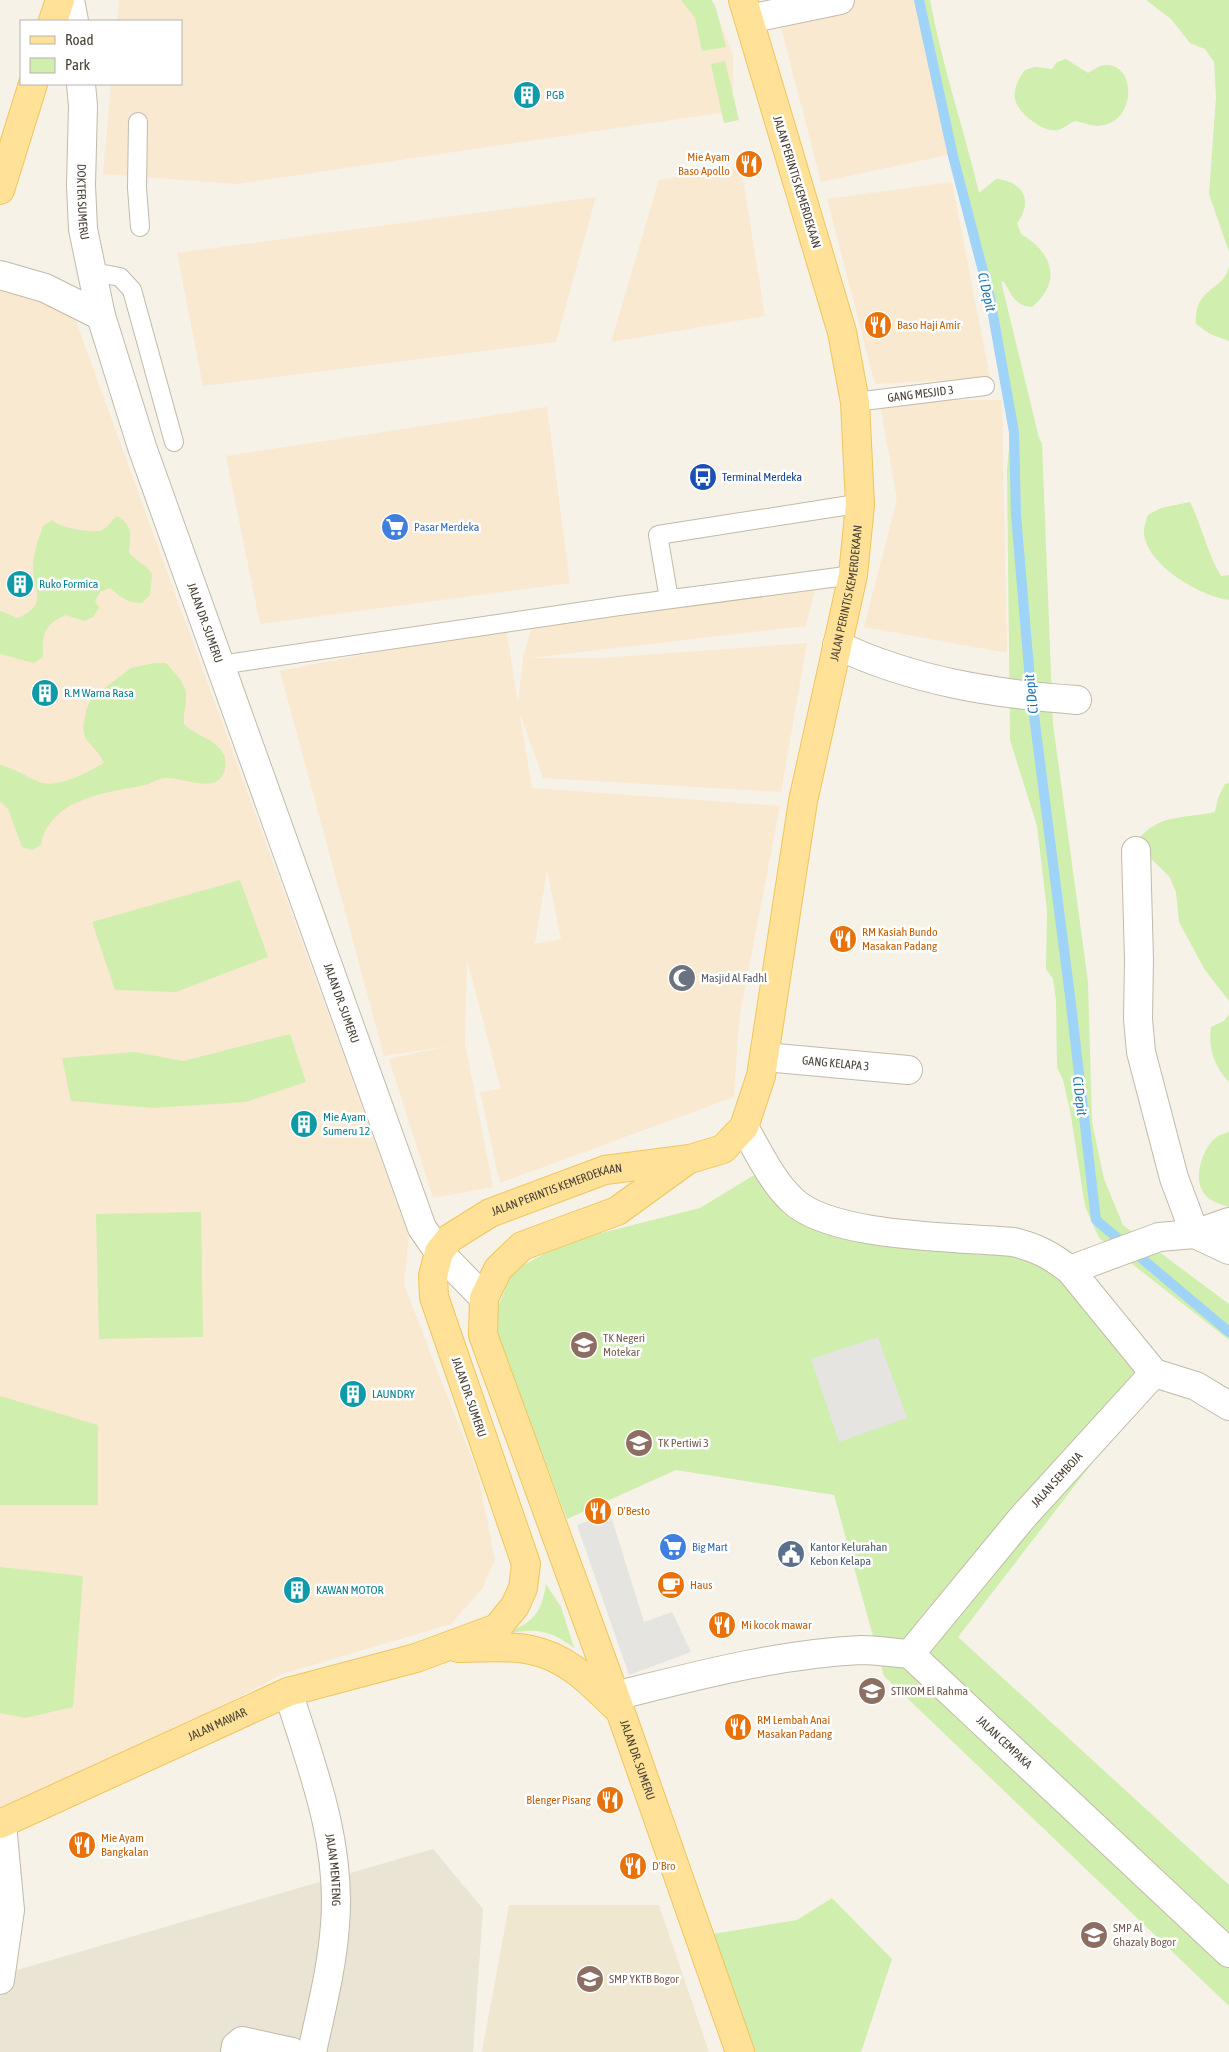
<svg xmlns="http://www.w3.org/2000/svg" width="1229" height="2052" font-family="'Asap Condensed',sans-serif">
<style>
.residential{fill:#eae4d5}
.commercial{fill:#f9e9d1;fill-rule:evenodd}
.education{fill:#f0e7d0}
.green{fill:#d0eead}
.parking{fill:#e6e4e0}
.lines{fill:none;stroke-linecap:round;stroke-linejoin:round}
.stream{stroke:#9fd3f8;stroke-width:10}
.service-casing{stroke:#c2baa9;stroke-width:20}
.minor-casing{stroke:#c2baa9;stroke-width:30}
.tertiary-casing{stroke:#c2baa9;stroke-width:30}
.primary-casing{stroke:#f0c55b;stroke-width:30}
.service{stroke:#fff;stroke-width:18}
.minor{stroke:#fff;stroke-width:28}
.tertiary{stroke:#fff;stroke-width:28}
.primary{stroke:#ffe298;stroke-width:28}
.labels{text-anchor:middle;stroke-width:5;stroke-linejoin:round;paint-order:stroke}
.culture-label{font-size:12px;fill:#0d838f;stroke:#fff;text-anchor:start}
.food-label{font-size:12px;fill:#c56008;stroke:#fff;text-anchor:start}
.street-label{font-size:12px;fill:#4a4236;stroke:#fff}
.transit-label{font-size:12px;fill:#164399;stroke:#fff;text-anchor:start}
.shop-label{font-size:12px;fill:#366cbe;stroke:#fff;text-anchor:start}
.worship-label{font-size:12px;fill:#5b616d;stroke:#fff;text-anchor:start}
.education-label{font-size:12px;fill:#785e54;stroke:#fff;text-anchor:start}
.service-label{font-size:12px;fill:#4e5e75;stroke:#fff;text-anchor:start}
.water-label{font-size:14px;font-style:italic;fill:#2179b9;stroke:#fff}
</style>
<rect width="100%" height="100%" fill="#f6f2e8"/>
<polygon class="residential" points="433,1849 483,1909 473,2052 0,2052 0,1975"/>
<g class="commercial">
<polygon points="119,0 706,0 714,7 733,54 733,111 237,184 103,174 111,84 181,84 181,21 117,21"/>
<polygon points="774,0 919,0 952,154 821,182"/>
<polygon points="741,167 765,316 611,342 659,180"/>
<polygon points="952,182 990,378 875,384 827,199"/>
<polygon points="596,197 556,342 203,386 177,253"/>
<polygon points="7,281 69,302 409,1236 404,1285 478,1474 495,1560 482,1589 451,1624 282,1674 71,1788 0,1811 0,290"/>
<polygon points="879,400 1002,400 1007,653 864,627 897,499"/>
<polygon points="547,407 570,583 260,624 226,456"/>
<path d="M816 586 806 626 529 658H601L807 643 781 792 543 778 519 711 532 788 780 806 739 1019 734 1097 500 1183 480 1092 501 1089 467 960 465 1043 493 1187 433 1198 389 1059 448 1046 384 1056 280 671 506 627 518 704 523 658 533 623ZM547 870 561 939 535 944V943Z"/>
</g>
<polygon class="education" points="509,1905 659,1905 709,2052 482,2052"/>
<g class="green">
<polygon points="681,0 711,0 715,5 726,47 702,51 695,18"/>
<path d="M919 0H930C942 65 964 129 979 193L996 179C1023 181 1034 201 1017 223L1021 234C1052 252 1063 281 1032 307 1015 306 1012 295 1004 282L1001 281 1039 438 1042 443 1053 724 1088 982 1092 1122 1104 1179 1123 1225 1229 1304V1340L1099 1238 1085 1206 1070 1110 1063 1080 1057 1067 1056 1000 1053 979 1046 969 1047 910 1037 826 1010 740 1007 469 1011 427 998 341 978 254 934 79Z"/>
<polygon points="1146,0 1229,0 1229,252 1209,194 1216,97 1214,62 1205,49 1190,43 1171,19"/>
<path d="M1066 59 1088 73C1093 70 1100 65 1106 65 1137 64 1137 124 1098 126 1091 126 1082 122 1075 121 1070 123 1063 129 1058 130 1043 133 1018 113 1015 99 1013 89 1019 78 1025 70L1034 67 1052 69 1057 62Z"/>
<polygon points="725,61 739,120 724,123 711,64"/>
<path d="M1229 266V341L1210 334 1196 324C1194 286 1224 292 1229 266Z"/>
<path d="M1190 502C1202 526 1207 553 1221 576L1229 575V600C1200 596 1148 566 1144 534 1143 528 1146 521 1148 515L1161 508Z"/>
<path d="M117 516C133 525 131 537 129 553 137 562 146 564 152 574L150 595 142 603C127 603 121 597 110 588L100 592 95 601 99 608 93 617 84 621 66 615C44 624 42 634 43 657L34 663 0 654V611L18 618C51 604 31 589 33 564 34 552 39 537 43 526L52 520C57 527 93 534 102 530 107 528 112 520 117 516Z"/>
<path d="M154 663H166C173 671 184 681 186 693 187 703 183 713 184 724 195 736 215 738 223 753 228 761 226 778 215 782 202 787 180 778 166 778 159 778 152 783 145 785 106 793 50 798 41 845L32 850 22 847 8 809 0 801V765C16 769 25 776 39 782 58 789 88 772 104 763L99 754 86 739 83 729 86 711 90 701 98 693 131 668Z"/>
<path d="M1229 783V1001L1205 970 1179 922 1176 892 1169 876 1145 853 1137 841C1158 813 1185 819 1215 812L1218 798 1225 784Z"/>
<polygon points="240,880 268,957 176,992 115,990 92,922"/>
<path d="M1229 1014V1082C1214 1066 1208 1048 1211 1027L1224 1021Z"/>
<polygon points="290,1034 306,1082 246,1102 153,1108 71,1101 62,1058 135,1052 183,1061"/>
<path d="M1229 1132V1207C1220 1204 1208 1201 1203 1192 1193 1176 1203 1146 1218 1136 1221 1134 1226 1133 1229 1132Z"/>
<polygon points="764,1169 818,1212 1025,1243 1070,1277 1145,1372 1093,1462 958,1637 1229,1885 1229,2006 884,1676 834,1495 676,1470 567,1519 492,1321 513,1271 566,1242 700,1208"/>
<polygon points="201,1212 203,1337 99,1339 96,1214"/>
<polygon points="0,1396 98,1425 98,1505 0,1505"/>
<polygon points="0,1567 83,1576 73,1707 25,1718 0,1713"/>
<path d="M546 1584 561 1607 574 1648C549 1629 535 1628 505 1634 533 1622 541 1615 546 1584Z"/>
<polygon points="832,1898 892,1959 861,2052 740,2052 695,1937 797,1920"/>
</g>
<g class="parking">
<polygon points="878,1337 907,1418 839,1442 811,1359"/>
<polygon points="610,1513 644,1622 672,1612 691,1652 629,1675 577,1525"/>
</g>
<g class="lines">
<polyline class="stream" points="919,0 953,156 990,298 1014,432 1016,515 1031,692 1070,996 1096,1220 1229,1332"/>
<g class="service-casing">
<g id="service">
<polyline points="138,122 137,188 140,227"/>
<polyline points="93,272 120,277 132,290 174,442"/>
<path id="s1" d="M855 402 985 386"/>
<polyline points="669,599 658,535 850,505 860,505"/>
<polyline points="220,665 619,606 853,575"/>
</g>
</g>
<g class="minor-casing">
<g id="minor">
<polyline points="749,19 840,0"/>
<path d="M837 645C913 681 994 694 1077 700"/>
<polyline points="1136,851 1139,960 1138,1019 1141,1052 1174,1178 1195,1234 1229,1250"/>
<path id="s2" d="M765 1057 908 1070"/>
<path d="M744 1127C758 1151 771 1180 792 1200 831 1238 958 1237 1013 1242 1036 1247 1052 1256 1070 1270L1154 1373"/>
<polyline points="1070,1270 1159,1237 1195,1234 1229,1222"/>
<path id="s3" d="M910 1654 1022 1518 1154 1373 1196 1386 1229 1406"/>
<path id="s4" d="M288 1692C312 1767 342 1844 335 1925 332 1968 321 2010 312 2052"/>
<path id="s5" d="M615 1696C696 1676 777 1654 861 1650 877 1650 894 1653 910 1654L1229 1953"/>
<polyline points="0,1980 10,1910 2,1824"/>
<polyline points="235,2052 236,2046 242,2041 292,2052"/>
</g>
</g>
<g class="tertiary-casing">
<g id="tertiary">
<polyline points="70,0 74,21"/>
<path id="s6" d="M81 84 83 106 81 185 83 229 101 316 142 447 422 1228 439 1252 484 1298"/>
<polyline points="0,275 45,288 101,316"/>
</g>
</g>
<g class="primary-casing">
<g id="primary">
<polyline points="53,21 60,0"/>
<polyline points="0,190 33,84"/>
<path id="s7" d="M686 1161 617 1211 522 1246 498 1269 484 1298 483 1335 615 1696 740 2052"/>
<path d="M458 1648C482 1648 509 1645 531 1650 567 1657 591 1683 616 1707"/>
<path id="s8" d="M0 1824 288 1692 416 1658 497 1628 515 1606 523 1588 526 1564 434 1297 433 1276 439 1252 450 1238 490 1213 605 1170 690 1159 723 1149 744 1127 761 1076 803 801 853 575 860 505 855 402 842 332 743 0"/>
</g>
</g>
<use href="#service" class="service"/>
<use href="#minor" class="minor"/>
<use href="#tertiary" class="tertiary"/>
<use href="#primary" class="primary"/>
</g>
<defs>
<g id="building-disc" transform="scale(1.4375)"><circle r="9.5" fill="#0f9aa8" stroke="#fff"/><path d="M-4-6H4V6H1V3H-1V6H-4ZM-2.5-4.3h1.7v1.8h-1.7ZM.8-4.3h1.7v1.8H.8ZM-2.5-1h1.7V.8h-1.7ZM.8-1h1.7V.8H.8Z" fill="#fff"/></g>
<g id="restaurant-disc" transform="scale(1.4375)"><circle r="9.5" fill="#e8710a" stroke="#fff"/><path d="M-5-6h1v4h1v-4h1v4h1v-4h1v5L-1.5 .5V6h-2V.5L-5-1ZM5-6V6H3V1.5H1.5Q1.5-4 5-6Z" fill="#fff"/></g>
<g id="bus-disc" transform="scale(1.4375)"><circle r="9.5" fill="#1a4fb4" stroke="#fff"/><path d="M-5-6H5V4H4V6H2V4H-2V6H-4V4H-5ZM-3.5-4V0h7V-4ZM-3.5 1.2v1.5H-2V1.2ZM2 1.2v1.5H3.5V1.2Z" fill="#fff"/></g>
<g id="supermarket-disc" transform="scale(1.4375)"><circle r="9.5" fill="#3f7fe0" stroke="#fff"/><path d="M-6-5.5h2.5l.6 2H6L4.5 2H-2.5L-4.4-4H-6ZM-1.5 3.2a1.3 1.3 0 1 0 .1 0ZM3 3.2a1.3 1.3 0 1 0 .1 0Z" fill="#fff"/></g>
<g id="mosque-disc" transform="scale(1.4375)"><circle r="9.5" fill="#6b7280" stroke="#fff"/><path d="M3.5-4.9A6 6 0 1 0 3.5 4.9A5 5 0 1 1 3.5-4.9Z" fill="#fff"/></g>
<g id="school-disc" transform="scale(1.4375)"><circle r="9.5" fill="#8d6e63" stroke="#fff"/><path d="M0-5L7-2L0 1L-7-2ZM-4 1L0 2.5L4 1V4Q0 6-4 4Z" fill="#fff"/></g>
<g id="civic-disc" transform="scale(1.4375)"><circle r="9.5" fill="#5c6f8a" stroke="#fff"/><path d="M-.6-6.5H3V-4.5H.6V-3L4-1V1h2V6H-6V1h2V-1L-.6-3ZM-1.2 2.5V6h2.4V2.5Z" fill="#fff"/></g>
<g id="cafe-disc" transform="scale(1.4375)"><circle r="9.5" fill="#e8710a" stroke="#fff"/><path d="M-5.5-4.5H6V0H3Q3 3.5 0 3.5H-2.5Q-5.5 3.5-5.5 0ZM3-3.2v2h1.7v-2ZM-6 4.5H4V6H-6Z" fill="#fff"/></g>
<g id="university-disc" transform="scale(1.4375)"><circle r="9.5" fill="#8d6e63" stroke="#fff"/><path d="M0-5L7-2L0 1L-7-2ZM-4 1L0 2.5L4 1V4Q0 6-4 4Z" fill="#fff"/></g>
</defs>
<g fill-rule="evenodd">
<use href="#building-disc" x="527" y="95"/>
<use href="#restaurant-disc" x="749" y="164"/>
<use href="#restaurant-disc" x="878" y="325"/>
<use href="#bus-disc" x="703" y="477"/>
<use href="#supermarket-disc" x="395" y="527"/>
<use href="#building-disc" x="20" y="584"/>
<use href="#building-disc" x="45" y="693"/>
<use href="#restaurant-disc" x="843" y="939"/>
<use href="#mosque-disc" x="682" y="978"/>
<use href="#building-disc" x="304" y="1124"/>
<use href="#school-disc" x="584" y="1345"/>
<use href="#building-disc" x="353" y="1394"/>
<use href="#school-disc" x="639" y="1443"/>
<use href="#restaurant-disc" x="598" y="1511"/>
<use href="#supermarket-disc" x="673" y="1547"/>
<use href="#civic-disc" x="791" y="1554"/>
<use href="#cafe-disc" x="671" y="1585"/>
<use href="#building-disc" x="297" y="1590"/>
<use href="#restaurant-disc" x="722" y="1625"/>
<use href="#university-disc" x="872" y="1691"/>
<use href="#restaurant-disc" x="738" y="1727"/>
<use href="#restaurant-disc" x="610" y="1800"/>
<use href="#restaurant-disc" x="82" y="1845"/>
<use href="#restaurant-disc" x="633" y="1866"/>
<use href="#school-disc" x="1094" y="1935"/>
<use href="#school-disc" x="590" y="1979"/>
</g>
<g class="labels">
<g class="culture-label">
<text x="546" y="99">PGB</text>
<text x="39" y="588">Ruko Formica</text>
<text x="64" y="697">R.M Warna Rasa</text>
<text x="323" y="1121">Mie Ayam<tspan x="323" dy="14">Sumeru 12</tspan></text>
<text x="372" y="1398">LAUNDRY</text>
<text x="316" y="1594">KAWAN MOTOR</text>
</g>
<g class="food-label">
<text x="730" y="161" text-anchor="end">Mie Ayam<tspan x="730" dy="14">Baso Apollo</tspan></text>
<text x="897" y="329">Baso Haji Amir</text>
<text x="862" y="936">RM Kasiah Bundo<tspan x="862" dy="14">Masakan Padang</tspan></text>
<text x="617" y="1515">D'Besto</text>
<text x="690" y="1589">Haus</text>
<text x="741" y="1629">Mi kocok mawar</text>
<text x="757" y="1724">RM Lembah Anai<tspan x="757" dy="14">Masakan Padang</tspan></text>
<text x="591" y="1804" text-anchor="end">Blenger Pisang</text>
<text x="101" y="1842">Mie Ayam<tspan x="101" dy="14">Bangkalan</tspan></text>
<text x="652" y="1870">D'Bro</text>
</g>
<g class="street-label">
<text transform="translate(797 182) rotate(73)" y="4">JALAN PERINTIS KEMERDEKAAN</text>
<text dy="4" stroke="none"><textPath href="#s6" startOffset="118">DOKTER SUMERU</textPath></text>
<text dy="4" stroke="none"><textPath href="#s1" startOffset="66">GANG MESJID 3</textPath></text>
<text dy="4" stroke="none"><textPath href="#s8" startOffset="1819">JALAN PERINTIS KEMERDEKAAN</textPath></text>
<text dy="4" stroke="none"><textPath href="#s6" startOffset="558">JALAN DR. SUMERU</textPath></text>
<text dy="4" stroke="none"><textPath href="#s6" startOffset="962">JALAN DR. SUMERU</textPath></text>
<text dy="4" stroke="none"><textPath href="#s2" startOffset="71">GANG KELAPA 3</textPath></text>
<text dy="4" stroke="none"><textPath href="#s8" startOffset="1072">JALAN PERINTIS KEMERDEKAAN</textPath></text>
<text transform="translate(469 1397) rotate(71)" y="4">JALAN DR. SUMERU</text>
<text dy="4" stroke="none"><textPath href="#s3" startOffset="228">JALAN SEMBOJA</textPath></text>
<text dy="4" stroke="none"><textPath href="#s8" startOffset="239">JALAN MAWAR</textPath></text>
<text dy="4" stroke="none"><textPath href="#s5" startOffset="429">JALAN CEMPAKA</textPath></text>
<text dy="4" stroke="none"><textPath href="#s7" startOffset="741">JALAN DR. SUMERU</textPath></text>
<text dy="4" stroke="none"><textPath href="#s4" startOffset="184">JALAN MENTENG</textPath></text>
</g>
<g class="transit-label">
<text x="722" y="481">Terminal Merdeka</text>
</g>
<g class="shop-label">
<text x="414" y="531">Pasar Merdeka</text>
<text x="692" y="1551">Big Mart</text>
</g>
<g class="worship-label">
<text x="701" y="982">Masjid Al Fadhl</text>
</g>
<g class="education-label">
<text x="603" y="1342">TK Negeri<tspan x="603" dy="14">Motekar</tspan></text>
<text x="658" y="1447">TK Pertiwi 3</text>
<text x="891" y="1695">STIKOM El Rahma</text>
<text x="1113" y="1932">SMP Al<tspan x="1113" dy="14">Ghazaly Bogor</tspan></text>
<text x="609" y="1983">SMP YKTB Bogor</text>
</g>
<g class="service-label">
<text x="810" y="1551">Kantor Kelurahan<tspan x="810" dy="14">Kebon Kelapa</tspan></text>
</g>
<g class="water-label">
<text transform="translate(987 292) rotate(77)" y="5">Ci Depit</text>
<text transform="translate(1031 694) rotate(-96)" y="5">Ci Depit</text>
<text transform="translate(1080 1096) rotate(83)" y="5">Ci Depit</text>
</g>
</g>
<rect x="20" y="20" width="162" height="65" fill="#ffffff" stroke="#b7b3af"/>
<rect x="30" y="36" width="25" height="8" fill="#ffe298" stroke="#b7b3af"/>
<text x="65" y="45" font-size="15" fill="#4a4236">Road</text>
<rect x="30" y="58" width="25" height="15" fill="#d0eead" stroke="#b7b3af"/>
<text x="65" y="70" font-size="15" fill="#4a4236">Park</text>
</svg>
